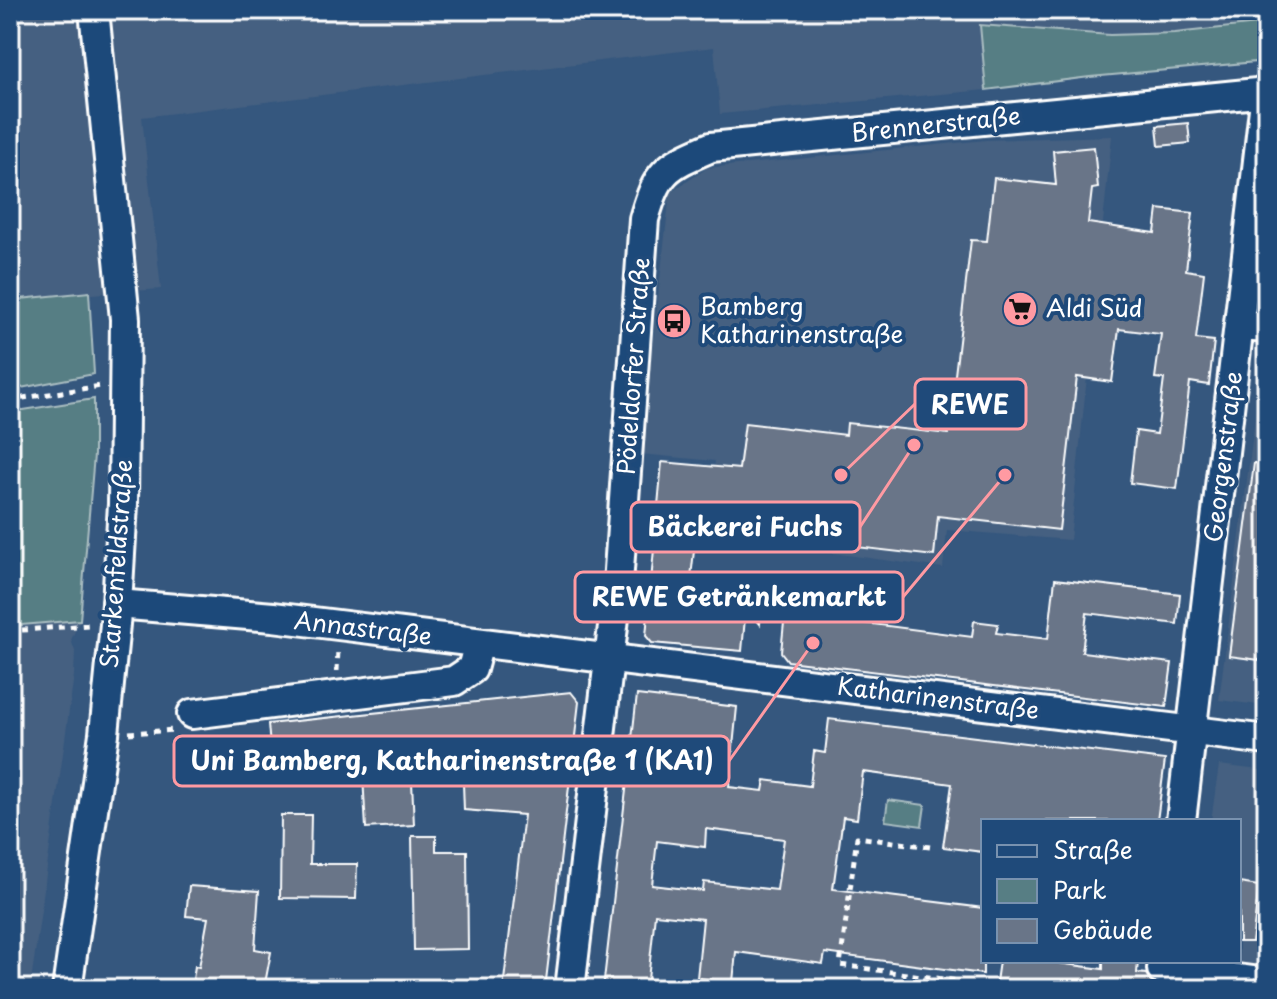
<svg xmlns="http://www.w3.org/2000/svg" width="1277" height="999" font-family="'Playpen Sans',sans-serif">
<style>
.built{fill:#456081}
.green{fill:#577e84;stroke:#abbec2;stroke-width:2}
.building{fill:#697588;stroke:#fff;stroke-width:2;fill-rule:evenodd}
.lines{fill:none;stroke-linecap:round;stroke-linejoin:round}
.minor-casing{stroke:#fff;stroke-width:34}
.path{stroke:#fff;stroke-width:5;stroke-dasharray:6 6;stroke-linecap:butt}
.minor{stroke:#1f4a7a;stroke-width:28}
.labels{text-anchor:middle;stroke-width:8;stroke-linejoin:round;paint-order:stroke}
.street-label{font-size:24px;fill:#fff;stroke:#1f4a7a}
.poi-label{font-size:24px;fill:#fff;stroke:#1f4a7a;text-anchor:start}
.leader{fill:none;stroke:#ff9aa2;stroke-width:3}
.callout-dot{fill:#ff9aa2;stroke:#1f4a7a;stroke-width:3}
.callout{fill:#1f4a7a;stroke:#ff9aa2;stroke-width:3}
.callout-label{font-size:26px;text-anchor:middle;font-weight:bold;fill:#fff}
</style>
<rect width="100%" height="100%" fill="#35577e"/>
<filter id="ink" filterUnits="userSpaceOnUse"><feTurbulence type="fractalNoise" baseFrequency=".0125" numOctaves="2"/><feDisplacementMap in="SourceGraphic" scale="16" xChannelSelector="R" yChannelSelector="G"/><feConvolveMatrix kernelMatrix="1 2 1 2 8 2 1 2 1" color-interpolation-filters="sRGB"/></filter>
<g filter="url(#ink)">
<g class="built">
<polygon points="10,10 1267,10 1267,23 1175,33 1110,35 980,25 986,90 720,114 714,47 142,117 161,289 10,300"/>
<polygon points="1112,136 1070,540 947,530 943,568 706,536 715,461 640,454 670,193 707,168 986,140"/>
<polygon points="1267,323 1267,706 1219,700"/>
<polygon points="80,620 71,640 75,651 74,675 30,989 10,989 10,626"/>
<polygon points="1219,765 1267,771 1267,989 1190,989 1194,961 1239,961 1239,821 1211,821"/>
</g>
<g class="green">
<polygon points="1267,23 1267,61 1090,77 986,90 980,25 1110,35 1175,33"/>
<polygon points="89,292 94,374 10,390 10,300"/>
<polygon points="94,399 94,455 80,620 10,626 10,412"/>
<polygon points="888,800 925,805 922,826 885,821"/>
</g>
<g class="building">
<polygon points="1188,123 1190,143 1159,146 1157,126"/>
<polygon points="1094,147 1098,188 1092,189 1088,223 1155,233 1158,209 1193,213 1186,270 1204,273 1196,339 1214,341 1209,385 1190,382 1177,489 1130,483 1136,431 1157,434 1164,379 1155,378 1161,334 1119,329 1112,382 1077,377 1059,530 938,516 934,556 700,529 699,543 695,542 690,586 739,591 740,577 764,579 760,624 746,607 742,651 652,643 646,636 662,462 739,469 745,423 846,435 847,423 948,434 971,240 987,241 994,178 1056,185 1053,151"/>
<polygon points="1254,463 1267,464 1267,661 1229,656"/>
<polygon points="1055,579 1180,594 1177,624 1087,613 1082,652 1172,663 1166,707 788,661 781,652 786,603 812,605 810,616 972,637 974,621 998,624 996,633 1048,639"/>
<polygon points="571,692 579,702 545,989 503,989 524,815 464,810 462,756 411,760 414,825 366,828 362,759 272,769 268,724"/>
<path d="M637 695 737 707 729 787 763 791 765 780 810 786 814 751 825 753 829 719 1165 760 1157 821H983V852L943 847 952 784 863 772 857 819 843 817 833 889 983 908V974L825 953 823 964 736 952 733 982 697 978 703 919 655 914 647 989H603ZM706 829 784 839 777 890 704 882 703 891 652 885 657 841 705 847Z"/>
<polygon points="281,815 311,815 310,864 357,864 356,899 280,898"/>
<polygon points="412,836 436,836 436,851 467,851 468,949 414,950"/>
<polygon points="1239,883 1259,886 1252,942 1239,942"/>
<polygon points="189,886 259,891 255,949 271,952 264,989 207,989 192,986 195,966 199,967 208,918 186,916"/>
<polygon points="999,961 1043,961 1103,969 1103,961 1138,961 1137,973 1146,974 1151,982 1158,985 1158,989 995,989"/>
</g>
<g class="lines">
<g class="minor-casing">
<g id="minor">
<polyline points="1240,326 1267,328"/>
<polyline points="117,604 273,617 1267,740"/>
<polyline points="192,714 454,681 472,669 479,643"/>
<polyline points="1181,821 1266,92"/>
<polyline points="1162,969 1267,983"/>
<polyline points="67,989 104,734 117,604 123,504 125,319 94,10"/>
<path d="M570 989 618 584 644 219C658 171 664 167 711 147L1267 92"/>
</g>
</g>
<g class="path">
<polyline points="10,400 101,386"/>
<polyline points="10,631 89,625"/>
<polyline points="337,671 338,649"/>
<polyline points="129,733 175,730"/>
<polyline points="930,847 857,837 840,965 958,981"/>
</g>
<use href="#minor" class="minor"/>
</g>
</g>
<defs>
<g id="supermarket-disc" transform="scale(1.8)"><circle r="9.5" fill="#ff9aa2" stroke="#1f4a7a"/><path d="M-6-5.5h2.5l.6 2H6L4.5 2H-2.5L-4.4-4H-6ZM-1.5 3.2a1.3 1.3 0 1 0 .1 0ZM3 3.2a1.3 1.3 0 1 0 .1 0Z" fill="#111"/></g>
<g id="bus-disc" transform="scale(1.8)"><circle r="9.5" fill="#ff9aa2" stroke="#1f4a7a"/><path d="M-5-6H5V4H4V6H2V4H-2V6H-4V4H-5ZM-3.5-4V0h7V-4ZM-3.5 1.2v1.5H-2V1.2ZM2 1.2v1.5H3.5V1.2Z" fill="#111"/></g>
</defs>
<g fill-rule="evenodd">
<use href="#supermarket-disc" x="1020" y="309"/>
<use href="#bus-disc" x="674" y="321"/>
</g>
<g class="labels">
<g class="street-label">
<text transform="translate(936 125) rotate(-6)" y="8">Brennerstraße</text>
<text transform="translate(634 366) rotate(-86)" y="8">Pödeldorfer Straße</text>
<text transform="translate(1224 457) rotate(-83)" y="8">Georgenstraße</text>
<text transform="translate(117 564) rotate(-86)" y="8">Starkenfeldstraße</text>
<text transform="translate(363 629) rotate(7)" y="8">Annastraße</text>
<text transform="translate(938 699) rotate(7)" y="8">Katharinenstraße</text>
</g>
<g class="poi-label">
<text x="700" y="315">Bamberg<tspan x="700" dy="28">Katharinenstraße</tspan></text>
<text x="1046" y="317">Aldi Süd</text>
</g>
</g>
<path class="leader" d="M841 475L915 404M914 445L860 527M1005 475L903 597M813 643L729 761"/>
<g class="callout-dot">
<circle cx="841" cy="475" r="8"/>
<circle cx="914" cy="445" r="8"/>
<circle cx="1005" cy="475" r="8"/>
<circle cx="813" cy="643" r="8"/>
</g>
<g class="callout">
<rect x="915" y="379" width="111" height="50" rx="8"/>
<rect x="631" y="502" width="229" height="50" rx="8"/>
<rect x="575" y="572" width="328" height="50" rx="8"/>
<rect x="174" y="736" width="555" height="50" rx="8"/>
</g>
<g class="callout-label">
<text x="970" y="414">REWE</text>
<text x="745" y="536">Bäckerei Fuchs</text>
<text x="739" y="606">REWE Getränkemarkt</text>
<text x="452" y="770">Uni Bamberg, Katharinenstraße 1 (KA1)</text>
</g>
<rect width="1277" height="999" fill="none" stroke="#1f4a7a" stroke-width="40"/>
<rect x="20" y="20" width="1237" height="959" fill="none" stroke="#fff" stroke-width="3" filter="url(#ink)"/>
<rect x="981" y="819" width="260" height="144" fill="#1f4a7a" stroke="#7992af" stroke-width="2"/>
<rect x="997" y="845" width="40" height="12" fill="#1f4a7a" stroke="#7992af" stroke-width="2"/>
<text x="1053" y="859" font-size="24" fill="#ffffff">Straße</text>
<rect x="997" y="879" width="40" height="24" fill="#577e84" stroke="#7992af" stroke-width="2"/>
<text x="1053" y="899" font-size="24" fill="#ffffff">Park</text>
<rect x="997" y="919" width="40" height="24" fill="#697588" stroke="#7992af" stroke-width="2"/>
<text x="1053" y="939" font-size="24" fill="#ffffff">Gebäude</text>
</svg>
